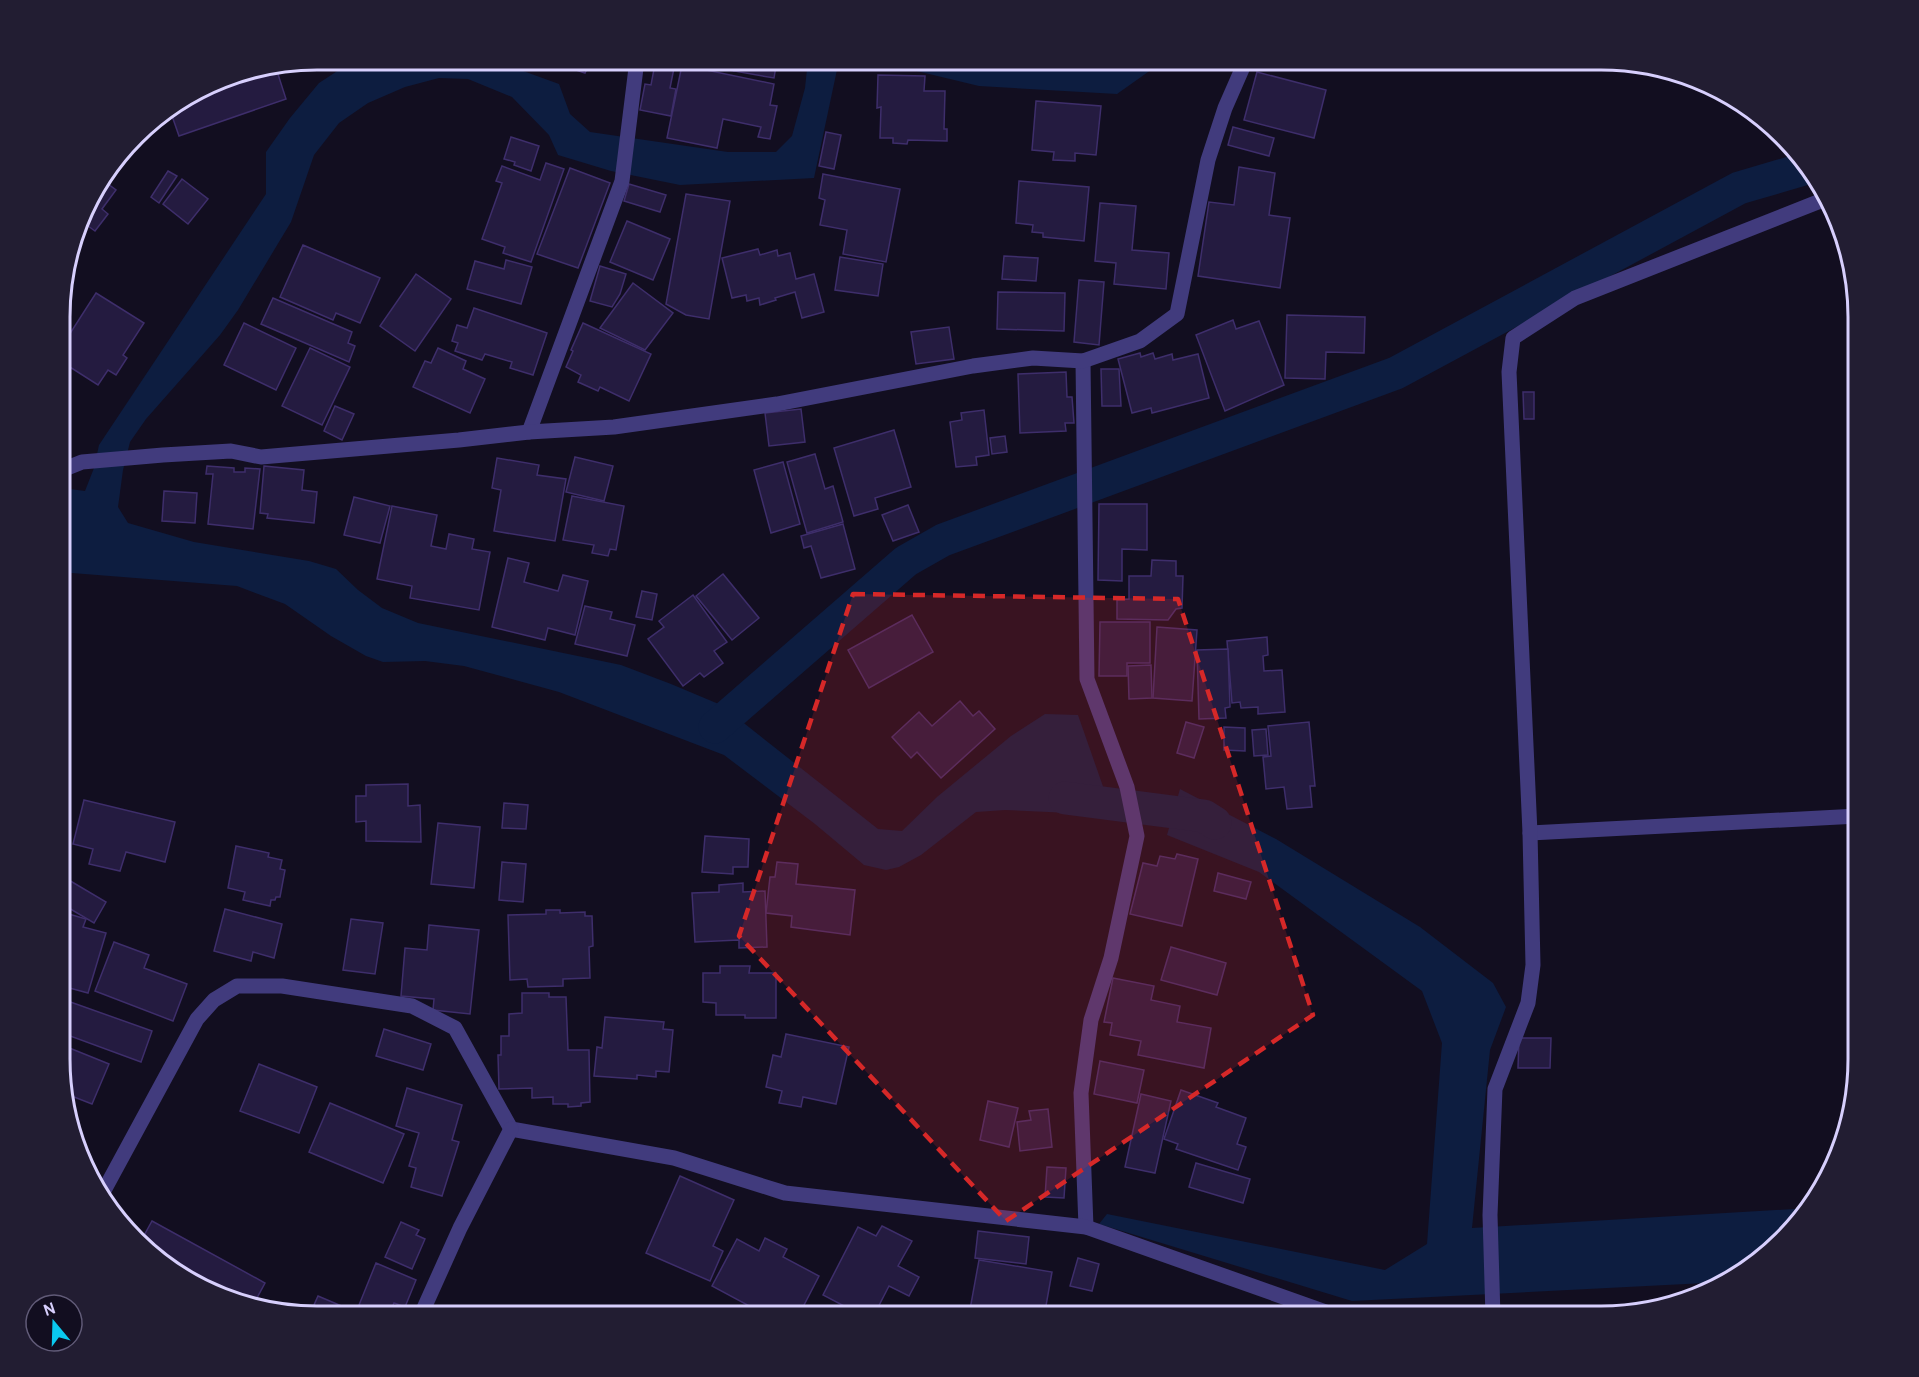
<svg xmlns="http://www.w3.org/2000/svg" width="1919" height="1377" font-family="Overpass,sans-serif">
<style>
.water{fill:#0d1d40}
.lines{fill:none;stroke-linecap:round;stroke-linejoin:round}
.canal{stroke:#0d1d40;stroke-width:33}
.building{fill:#241b40;stroke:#3e2e6b;stroke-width:1.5}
.lane{stroke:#413b7d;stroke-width:15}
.street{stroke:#413b7d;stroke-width:15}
.marked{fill:#d62828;fill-opacity:0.2;stroke:#d62828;stroke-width:4.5;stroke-dasharray:12 8;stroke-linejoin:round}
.rim{fill:none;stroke:#d7cffd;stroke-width:3}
</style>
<rect width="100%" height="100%" fill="#120e20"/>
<g class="water">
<polygon points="366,60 493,60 559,84 570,114 590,132 728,152 776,152 792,136 805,88 808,60 848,60 838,65 814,178 680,185 611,171 558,155 549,135 512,97 468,79 439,78 405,87 368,103 339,123 314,155 291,222 238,310 220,335 146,419 130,442 123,470 118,507 128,523 194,542 309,561 336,569 358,590 382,608 418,623 621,665 671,684 721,705 878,829 902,831 937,797 1011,736 1045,714 1078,715 1113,815 1005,810 976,812 921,855 899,867 886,870 864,865 815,824 724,755 559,692 464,666 425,661 383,662 366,656 331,636 285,604 237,586 72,573 62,575 62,488 85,491 94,468 99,445 266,194 266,152 290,118 319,83 342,68"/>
<polygon points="871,60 1165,60 1117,94 979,86"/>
<polygon points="1180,789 1276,839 1420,927 1493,983 1506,1007 1490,1050 1472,1228 1811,1208 1806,1216 1725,1282 1352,1301 1099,1224 1107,1214 1385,1270 1427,1244 1442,1043 1422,991 1259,872 1167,835"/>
</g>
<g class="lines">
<g class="canal">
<polyline points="715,727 906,561 943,540 1396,373 1739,188 1804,169"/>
<polyline points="1065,798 1204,816 1215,823"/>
</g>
</g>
<g class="building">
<polygon points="559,60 594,60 592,68 588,67 585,73 558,64"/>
<polygon points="701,60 736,60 734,71 700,65"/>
<polygon points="736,60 777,60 774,78 734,71"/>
<polygon points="1269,60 1329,60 1329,67 1268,62"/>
<polygon points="655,64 674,68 670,88 676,89 671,116 640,110 645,84 651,85"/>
<polygon points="682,65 774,84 770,105 777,106 770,139 758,137 761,127 723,119 717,148 667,138"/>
<polygon points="276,68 286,99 179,136 170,110 201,91 258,72"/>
<polygon points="1257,72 1326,90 1314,138 1244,120"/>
<polygon points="878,75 925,76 924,91 945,91 944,129 947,129 947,141 908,140 907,144 893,143 893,138 880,138 881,107 877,108"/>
<polygon points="1036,101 1101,106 1096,155 1075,153 1075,161 1053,160 1054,152 1032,150"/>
<polygon points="1233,127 1274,138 1269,156 1228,145"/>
<polygon points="826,132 841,135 834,169 819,166"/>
<polygon points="511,137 539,146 531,171 514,165 515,162 504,159"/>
<polygon points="546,163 564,169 531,262 503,253 505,247 482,239 502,183 496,181 502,166 540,180"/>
<polygon points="1239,167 1275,173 1269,215 1290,218 1280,288 1198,276 1209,202 1234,205"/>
<polygon points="570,168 610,183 578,268 537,254"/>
<polygon points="168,171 177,176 159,203 151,197"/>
<polygon points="823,174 900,189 886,262 843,254 847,230 820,225 825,200 819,198"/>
<polygon points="182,179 208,199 188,224 163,204"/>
<polygon points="104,181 116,190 102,209 108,214 95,231 88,226 75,242 87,203"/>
<polygon points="1019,181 1089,187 1084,241 1043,237 1043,233 1032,232 1033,225 1016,223"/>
<polygon points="629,184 666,195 660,212 624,201"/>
<polygon points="686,194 730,201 709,319 686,315 666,304"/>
<polygon points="1100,203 1136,206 1132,250 1169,253 1166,289 1114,284 1116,263 1095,261"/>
<polygon points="627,221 670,239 653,280 610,262"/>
<polygon points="303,245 380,278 360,323 336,313 333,320 280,297"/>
<polygon points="758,249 760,255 777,250 778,256 790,253 796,279 814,274 824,312 802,318 795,292 775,298 776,300 760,305 759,298 747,301 746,295 732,298 722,258"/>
<polygon points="1004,256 1038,258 1036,281 1002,279"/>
<polygon points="840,257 883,264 878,296 835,290"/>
<polygon points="506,260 532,267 521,304 467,289 475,261 504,269"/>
<polygon points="600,266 626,274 620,294 612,307 590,301"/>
<polygon points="416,274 451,299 415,351 380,326"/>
<polygon points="1079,280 1104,282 1099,345 1074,342"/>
<polygon points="633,283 673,313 645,350 600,328"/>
<polygon points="998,292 1065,293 1064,331 997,329"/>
<polygon points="96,293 144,323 123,355 127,358 116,375 108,370 98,385 62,362 62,346"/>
<polygon points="273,298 352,332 348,343 355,346 349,362 261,324"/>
<polygon points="474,308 547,333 533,375 510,368 512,362 485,354 482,360 455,351 458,343 452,341 457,325 467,328"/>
<polygon points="1287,315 1365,317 1364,353 1326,352 1325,379 1285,378"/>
<polygon points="1233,320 1236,329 1259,321 1284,385 1225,411 1196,335"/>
<polygon points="244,323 296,348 276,390 224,365"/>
<polygon points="583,323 651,354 629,401 600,387 598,391 578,382 581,375 566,367 573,351 571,350"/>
<polygon points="949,327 954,359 916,364 911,332"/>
<polygon points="310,348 350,367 322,425 282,406"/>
<polygon points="438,348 466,361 463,369 485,379 470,413 413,387 425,361 431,363"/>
<polygon points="1140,353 1141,357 1153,353 1155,359 1172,354 1173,360 1198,354 1209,398 1152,413 1151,408 1132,413 1118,359"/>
<polygon points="1101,369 1119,369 1121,406 1102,406"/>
<polygon points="1066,372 1067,397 1072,397 1074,423 1065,423 1066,431 1020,433 1018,374"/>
<polygon points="1523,392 1534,392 1534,419 1524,419"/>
<polygon points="335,406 354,414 342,440 324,431"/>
<polygon points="801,409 805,442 769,446 765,413"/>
<polygon points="984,410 989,455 976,457 977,465 956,467 950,422 962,420 961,413"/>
<polygon points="894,430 911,487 875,498 878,509 854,516 834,448"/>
<polygon points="1005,436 1007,452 992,454 990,438"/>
<polygon points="815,454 825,489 833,486 843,522 807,533 787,462"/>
<polygon points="575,457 613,466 604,501 566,492"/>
<polygon points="497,458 539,465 537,475 566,479 555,541 494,531 501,490 492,488"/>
<polygon points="783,462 800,524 771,533 754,470"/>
<polygon points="207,466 234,468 234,472 245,472 245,468 260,469 253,529 208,524 213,474 206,474"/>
<polygon points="264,466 304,470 302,490 317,492 314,523 267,518 268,514 260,513"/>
<polygon points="164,491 197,493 195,523 162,521"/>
<polygon points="572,496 624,506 616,550 610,549 608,556 592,553 594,545 563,540"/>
<polygon points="354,497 390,506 380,543 344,535"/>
<polygon points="1099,504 1147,504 1147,550 1122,549 1122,581 1098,580"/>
<polygon points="908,505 919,532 893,541 882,515"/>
<polygon points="392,506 437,515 431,546 446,549 449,534 474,539 472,549 490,552 479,610 410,598 412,586 377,579"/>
<polygon points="843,524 855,569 821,578 811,546 804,548 801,536"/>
<polygon points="508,558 529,563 524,582 558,591 563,575 588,581 575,635 548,628 545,640 492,627"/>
<polygon points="1152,560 1176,561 1176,576 1183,576 1182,608 1176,609 1168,620 1117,619 1117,600 1129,599 1129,576 1151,576"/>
<polygon points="723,574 759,618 732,640 696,596"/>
<polygon points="642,591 657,594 652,620 636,617"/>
<polygon points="693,595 727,642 714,651 723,663 704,677 700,673 683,686 648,639 664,627 659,621"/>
<polygon points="585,606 612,612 610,619 635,625 627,656 575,644"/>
<polygon points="912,615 933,652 869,688 848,650"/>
<polygon points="1100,622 1150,622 1150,663 1127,663 1127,676 1099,676"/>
<polygon points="1157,627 1197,630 1192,701 1153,698"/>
<polygon points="1267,637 1268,655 1263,656 1264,671 1282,670 1285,712 1258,714 1258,707 1241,708 1240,702 1232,703 1227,641"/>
<polygon points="1228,649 1230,707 1225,708 1226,718 1199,719 1197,650"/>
<polygon points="1151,665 1152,698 1129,699 1128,666"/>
<polygon points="960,701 973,716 979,711 995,729 941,778 917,752 911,758 892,737 919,712 932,726"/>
<polygon points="1186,722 1204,727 1194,758 1177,753"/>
<polygon points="1309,722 1315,786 1310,786 1312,807 1287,809 1284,787 1266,789 1263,757 1271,756 1268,726"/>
<polygon points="1224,727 1245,728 1245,751 1224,750"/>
<polygon points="1266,729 1268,755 1254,756 1252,730"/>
<polygon points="408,784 408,806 420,805 421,842 366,841 366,821 356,822 356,796 366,796 366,785"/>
<polygon points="84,800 175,822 165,862 126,852 120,871 89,864 93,849 73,844"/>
<polygon points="504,803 528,805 526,829 502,828"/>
<polygon points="438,823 480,827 474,888 431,884"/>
<polygon points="705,836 749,839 748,867 733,867 733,874 702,872"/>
<polygon points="236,846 269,853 268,857 282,860 280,869 285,870 280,897 276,897 275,900 271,900 270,906 243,900 245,892 228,888"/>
<polygon points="1177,854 1198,859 1182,926 1130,914 1143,863 1157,866 1160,856 1175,859"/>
<polygon points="502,862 526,864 523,902 499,900"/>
<polygon points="777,862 798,864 796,884 855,890 850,935 791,927 792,916 766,913 770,877 775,877"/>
<polygon points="1218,873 1251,882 1246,899 1214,891"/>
<polygon points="62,876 106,902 94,923 62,904"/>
<polygon points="743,883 743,892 765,891 767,947 739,948 739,940 695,942 692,893 719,892 719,885"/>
<polygon points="225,909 282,924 274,958 253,952 251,961 214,951"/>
<polygon points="546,910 560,910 560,913 585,912 585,916 592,916 593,946 589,947 590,978 563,979 563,986 528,987 527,979 510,980 508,915 546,914"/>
<polygon points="62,912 86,919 83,927 106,933 88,993 62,986"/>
<polygon points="351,919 383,923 375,974 343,970"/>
<polygon points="429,925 479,930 470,1014 433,1010 434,999 401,996 405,948 427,950"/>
<polygon points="114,942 149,955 144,968 187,984 173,1021 95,991"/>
<polygon points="1171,947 1226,963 1217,995 1161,980"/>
<polygon points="720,966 750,966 749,973 776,973 776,1018 745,1018 745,1015 716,1015 716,1003 703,1002 703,973 720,973"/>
<polygon points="1113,978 1154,986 1151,1000 1180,1006 1177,1022 1211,1028 1204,1068 1138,1055 1141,1041 1110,1035 1112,1023 1104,1022"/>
<polygon points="522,993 549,993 549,997 566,997 568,1050 589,1050 590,1102 581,1103 581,1106 568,1107 568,1104 553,1104 553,1097 532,1098 532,1088 499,1089 498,1055 501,1055 501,1036 509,1036 509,1014 522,1013"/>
<polygon points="62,999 152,1031 141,1062 62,1033"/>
<polygon points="605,1017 664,1022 663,1029 673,1030 669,1072 656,1071 656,1077 637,1075 637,1079 594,1076 597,1047 602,1048"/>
<polygon points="384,1029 431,1044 423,1070 376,1056"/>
<polygon points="786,1034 849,1047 836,1104 803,1097 801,1107 779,1103 782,1091 766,1087 773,1055 781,1057"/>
<polygon points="1519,1038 1551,1038 1550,1068 1518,1068"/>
<polygon points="62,1045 109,1064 92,1104 69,1095 67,1099 64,1098 62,1093"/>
<polygon points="1100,1061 1144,1070 1137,1103 1094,1094"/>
<polygon points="259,1064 317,1087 299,1133 240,1111"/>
<polygon points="407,1088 462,1105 452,1140 459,1142 442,1196 411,1187 416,1168 409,1166 419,1133 396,1126"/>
<polygon points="1181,1090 1218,1103 1216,1107 1246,1118 1237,1144 1246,1147 1238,1170 1176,1149 1178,1144 1164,1139"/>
<polygon points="1141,1094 1171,1101 1155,1173 1125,1167"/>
<polygon points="988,1101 1018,1108 1009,1147 980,1140"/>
<polygon points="330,1103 404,1134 383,1183 309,1152"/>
<polygon points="1048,1109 1052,1147 1020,1151 1017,1122 1031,1120 1029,1111"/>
<polygon points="1196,1163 1250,1179 1243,1203 1189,1187"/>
<polygon points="1047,1167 1066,1168 1064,1198 1045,1197"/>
<polygon points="680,1176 734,1200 713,1246 723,1251 710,1281 646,1253"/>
<polygon points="152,1221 265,1283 252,1307 235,1303 161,1264 141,1241"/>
<polygon points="401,1222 419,1230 416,1235 425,1239 412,1269 385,1257"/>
<polygon points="882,1226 912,1241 898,1266 919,1277 909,1296 889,1286 873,1317 865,1317 823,1295 858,1227 876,1236"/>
<polygon points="978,1231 1029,1237 1026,1264 975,1258"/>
<polygon points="765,1238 787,1249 783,1257 819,1276 802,1309 811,1314 809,1317 770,1317 712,1286 737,1239 759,1251"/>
<polygon points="1078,1258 1099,1264 1092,1291 1070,1286"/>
<polygon points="979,1260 1052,1272 1044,1317 981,1317 969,1315"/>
<polygon points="376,1263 416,1280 405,1307 394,1303 388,1317 359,1305"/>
<polygon points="318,1296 365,1316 309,1316"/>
</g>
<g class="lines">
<polyline class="lane" points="1530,833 1858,816"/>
<g class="street">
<polyline points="1083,361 1087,679 1127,787 1137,836 1111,958 1091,1020 1081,1093 1086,1227"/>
<polyline points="529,432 622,181 637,60"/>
<polyline points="62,470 82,462 163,455 231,451 261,457 459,440 529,432 614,427 777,404 973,366 1033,358 1083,361 1140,341 1177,314 1208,160 1225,108 1246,60"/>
<polyline points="511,1129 674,1158 785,1193 1086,1227 1340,1317"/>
<polyline points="101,1196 197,1019 214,1000 237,986 282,986 412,1006 455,1028 511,1129"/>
<polyline points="420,1317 460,1228 511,1129"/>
<polyline points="1493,1317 1490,1215 1495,1089 1528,1003 1533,965 1530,833 1509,372 1513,338 1575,298 1828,198"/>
<polyline points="1594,1317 1604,1317"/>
</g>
</g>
<path class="marked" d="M853 594 1178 599 1313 1015 1006 1221 739 936Z"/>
<path d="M0 0H1919V1377H0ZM317 70H1601A247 247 0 0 1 1848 317V1059A247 247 0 0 1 1601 1306H317A247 247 0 0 1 70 1059V317A247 247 0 0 1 317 70Z" fill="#221d32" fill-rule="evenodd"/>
<path class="rim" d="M317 70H1601A247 247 0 0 1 1848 317V1059A247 247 0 0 1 1601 1306H317A247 247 0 0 1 70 1059V317A247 247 0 0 1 317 70Z"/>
<g transform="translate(54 1323) rotate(341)"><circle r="28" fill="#120e20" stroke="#615b78" stroke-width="1.5"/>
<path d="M0-4.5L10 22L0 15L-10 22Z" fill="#0ac9ee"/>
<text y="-9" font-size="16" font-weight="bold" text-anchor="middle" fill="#d7cffd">N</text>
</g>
</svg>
